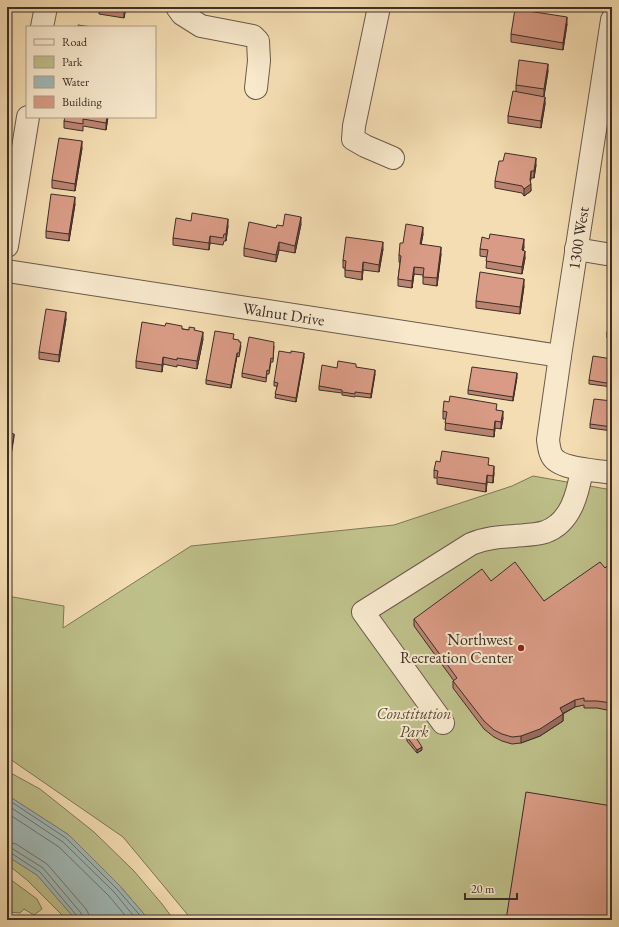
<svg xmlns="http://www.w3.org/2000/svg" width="619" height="927" font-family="'EB Garamond',serif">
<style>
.green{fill:#bec08a;stroke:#7e7758}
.water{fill:#a0b9b7;stroke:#78817d}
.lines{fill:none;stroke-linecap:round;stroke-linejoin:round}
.shore{stroke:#6e746f;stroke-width:1}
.minor-casing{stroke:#6b5a4a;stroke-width:24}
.minor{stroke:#f8e9cd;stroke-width:22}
.wall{fill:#bb8572;stroke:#3d2e27}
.shaded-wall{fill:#986c5d;stroke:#3d2e27}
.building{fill:#d99b85;stroke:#3d2e27}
.poi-dot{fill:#8f2418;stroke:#f8e9cd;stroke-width:1.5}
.labels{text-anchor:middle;stroke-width:4;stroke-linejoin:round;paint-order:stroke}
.street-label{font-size:16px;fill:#3d2e27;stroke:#f8e9cd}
.poi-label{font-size:16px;fill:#3d2e27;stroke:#f8e9cd;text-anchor:end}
.park-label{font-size:16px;font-style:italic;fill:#574b3b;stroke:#f8e9cd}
</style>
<rect width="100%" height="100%" fill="#f4ddb2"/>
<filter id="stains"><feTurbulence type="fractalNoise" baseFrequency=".005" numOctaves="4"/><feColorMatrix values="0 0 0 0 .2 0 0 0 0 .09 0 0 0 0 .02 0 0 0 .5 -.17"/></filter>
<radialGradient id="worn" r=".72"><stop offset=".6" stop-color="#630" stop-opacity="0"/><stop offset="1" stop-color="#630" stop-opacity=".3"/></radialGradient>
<g class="green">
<polygon points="533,476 612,490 612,920 192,920 123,837 7,757 7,596 64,606 63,628 191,546 394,525 512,486"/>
<polygon points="7,771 40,789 94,832 134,871 162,904 174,920 149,920 120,886 69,835 7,795"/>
<polygon points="7,856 37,875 76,920 67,920 27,880 7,864"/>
<polygon points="7,877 37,899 42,909 34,915 24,909 20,913 9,912 7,909"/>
</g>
<polygon class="water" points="7,795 69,835 120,886 149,920 76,920 37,875 7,856"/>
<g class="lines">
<g class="shore">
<polyline points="7,799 66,838 117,889 144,920"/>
<polyline points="7,805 63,842 114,892 137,920"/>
<polyline points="7,813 59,847 109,896 129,920"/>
<polyline points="7,842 16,844 47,864 86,909 89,915 89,920"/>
<polyline points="7,848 13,849 43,868 81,913 83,920"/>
<polyline points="7,853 11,853 40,872 77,916 78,920"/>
</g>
<g class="minor-casing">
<g id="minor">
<polyline points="177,7 182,14 201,26 253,36 258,41 259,61 256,88"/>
<polyline points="379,7 354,126 353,139 365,146 393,158"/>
<path d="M612 20 560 356 548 440C549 446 549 451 552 456 560 470 597 470 612 473"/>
<polyline points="42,27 46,7"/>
<polyline points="7,246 28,117"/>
<polyline points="576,249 612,255"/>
<path id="s1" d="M7 271 560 356"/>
<path d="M443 723 363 612 471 544C485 538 499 537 514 536 524 535 535 535 545 532 571 523 578 493 582 469"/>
</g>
</g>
<use href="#minor" class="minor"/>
</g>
<g class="wall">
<polygon points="99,7 126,7 124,18 99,14"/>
<polygon points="349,7 358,7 358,8"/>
<polygon points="540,7 569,7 568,11"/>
<polygon points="567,24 563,50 511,42 511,34"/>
<polygon points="548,71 544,96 545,104 541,128 508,123 508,116 516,92 516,85"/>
<polygon points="108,117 106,130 83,126 83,131 64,128 64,121"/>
<polygon points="82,148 75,191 52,188 52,180"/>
<polygon points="536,165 534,178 531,178 530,182 531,191 524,196 522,193 495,188 495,181"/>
<polygon points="75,204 69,241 46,238 46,231"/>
<polygon points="301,224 295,253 279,250 276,262 244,256 244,248 276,228 283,226"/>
<polygon points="228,226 226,241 224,241 223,245 210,243 209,250 173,245 173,238"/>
<polygon points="423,234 421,244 441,254 437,286 423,284 423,275 414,274 412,288 398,286 398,279 400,263 399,262 399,255 403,243"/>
<polygon points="524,247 523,251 525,258 522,274 486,268 487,257 480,256 480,249"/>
<polygon points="383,249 379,272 363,270 362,280 345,277 345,268 343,268 343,260"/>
<polygon points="524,286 520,314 476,308 476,301"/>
<polygon points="612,299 612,339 607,338 607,334"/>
<polygon points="66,319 59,362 39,359 39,352"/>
<polygon points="165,326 195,331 203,339 197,369 177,365 177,367 163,364 162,372 136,368 136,361"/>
<polygon points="234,339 239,342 241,346 239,357 237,356 231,388 206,384 206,380"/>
<polygon points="274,346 273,362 271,362 269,374 267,374 266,382 242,377 242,373"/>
<polygon points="304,357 296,402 275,398 277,386 274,386 274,382"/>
<polygon points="612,359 612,387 589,384 589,380"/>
<polygon points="356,367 375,374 371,398 355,396 355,397 342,395 342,393 319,390 319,386 337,368"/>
<polygon points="517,377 513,401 468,394 468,390"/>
<polygon points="612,401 612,431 590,428 590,424"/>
<polygon points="497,410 503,418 501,429 495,428 494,437 445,430 446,419 443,419 443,411"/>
<polygon points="489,465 494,473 493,483 487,482 486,492 437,484 437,478 434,478 434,470"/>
<polygon points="612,562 612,711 597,708 584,708 584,705 575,707 563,714 563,721 540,736 521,743 512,744 502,741 494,737 484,729 453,688 453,681 454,681 414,626 414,619 491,581 544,601 605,568"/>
<polygon points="407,737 422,750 417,753 407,741"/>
</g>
<g class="shaded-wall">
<polygon points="125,7 126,7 124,18 124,11"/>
<polygon points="567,17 567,24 563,50 563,43"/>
<polygon points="548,64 548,71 544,96 544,89"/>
<polygon points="545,97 545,104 541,128 541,121"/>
<polygon points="107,117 108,117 106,130 106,123"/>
<polygon points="82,141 82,148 75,191 75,184"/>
<polygon points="536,158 536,165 534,178 534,171"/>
<polygon points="531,171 531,178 530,185 531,184 531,191 524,196 524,189 530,180"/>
<polygon points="75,197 75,204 69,241 69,234"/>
<polygon points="301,217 301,224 295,253 295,246"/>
<polygon points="228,219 228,226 226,241 226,234"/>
<polygon points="423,227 423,234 420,251 420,244"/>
<polygon points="210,236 210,243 209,250 209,243"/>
<polygon points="524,239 524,247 522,258 522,250"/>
<polygon points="279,242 279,250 276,262 276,255"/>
<polygon points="383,242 383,249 379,272 379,265"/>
<polygon points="441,247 441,254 437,286 437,278"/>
<polygon points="525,251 525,258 522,274 522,267"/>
<polygon points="363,262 363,270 362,280 362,272"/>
<polygon points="414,267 414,274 412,288 412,281"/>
<polygon points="524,279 524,286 520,314 520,307"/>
<polygon points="66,312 66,319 59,362 59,355"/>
<polygon points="203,332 203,339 197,369 197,361"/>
<polygon points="237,353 237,356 231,388 231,385"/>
<polygon points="304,353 304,357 296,402 296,398"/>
<polygon points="163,357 163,364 162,372 162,365"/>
<polygon points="375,370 375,374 371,398 371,394"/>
<polygon points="517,373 517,377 513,401 513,397"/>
<polygon points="503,411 503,418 501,429 501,422"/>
<polygon points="495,421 495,428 494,437 494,430"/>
<polygon points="14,434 14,437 8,475 8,471"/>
<polygon points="494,466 494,473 493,483 493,476"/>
<polygon points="487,475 487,482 486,492 486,484"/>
<polygon points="575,700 575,707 560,715 560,708"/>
<polygon points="563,714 563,721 540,736 521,743 521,736"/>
<polygon points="422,747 422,750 417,753 417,750"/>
</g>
<g class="building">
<polygon points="99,7 125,7 124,11"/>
<polygon points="515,9 567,17 563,43 511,34"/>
<polygon points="78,25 92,27 78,27"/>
<polygon points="519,60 548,64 544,89 516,85"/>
<polygon points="513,91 545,97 541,121 508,116"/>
<polygon points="65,117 107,117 106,123 83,119 83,124 64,121"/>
<polygon points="59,138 82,141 75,184 52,180"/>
<polygon points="505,153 536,158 534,171 531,171 530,180 531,184 524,189 522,186 495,181 499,161 503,161"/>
<polygon points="51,194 75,197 69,234 46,231"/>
<polygon points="192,213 228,219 226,234 224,234 223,238 210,236 209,243 173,238 176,218 191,221"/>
<polygon points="285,214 301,217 295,246 279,242 276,255 244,248 249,222 276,228 277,225 283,226"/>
<polygon points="406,224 423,227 420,244 441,247 437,278 423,277 424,268 414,267 412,281 398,279 401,256 399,255 400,243 403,243"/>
<polygon points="490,234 524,239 522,250 525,251 522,267 486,261 488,250 480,249 482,237 489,239"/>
<polygon points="346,237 383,242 379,265 363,262 362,272 345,270 346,261 343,260"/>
<polygon points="480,272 524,279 520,307 476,301"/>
<polygon points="612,299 612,335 607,334"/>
<polygon points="46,309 66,312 59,355 39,352"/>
<polygon points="142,322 165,326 166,323 182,326 182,329 189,330 189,327 195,328 194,330 203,332 197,361 177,358 177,360 163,357 162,365 136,361"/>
<polygon points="215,331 234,334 233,339 239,340 239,342 241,342 239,353 237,353 231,385 206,380"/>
<polygon points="249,337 274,342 273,359 271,358 269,371 267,370 266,378 242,373"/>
<polygon points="279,351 291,353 291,351 304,353 296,398 275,394 278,383 274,382"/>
<polygon points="593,356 612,359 612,384 589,380"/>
<polygon points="338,361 356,364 356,367 375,370 371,394 355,392 355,394 342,392 342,390 319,386 322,365 337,368"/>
<polygon points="472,367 517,373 513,397 468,390"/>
<polygon points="450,396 497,404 496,410 503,411 501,422 495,421 494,430 445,423 447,412 443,411 444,401 449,402"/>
<polygon points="594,399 612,401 612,427 590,424"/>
<polygon points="7,432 14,434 8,471 7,471"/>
<polygon points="442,451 489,458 488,465 494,466 493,476 487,475 486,484 437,477 438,471 434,470 436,461 440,462"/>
<polygon points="515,562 544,601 600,562 605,568 612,562 612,703 597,701 584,701 584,698 575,700 560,708 563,714 540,729 521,736 512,737 502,734 494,730 484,721 453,681 457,678 414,619 482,569 491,581"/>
<polygon points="413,733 422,747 417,750 407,737"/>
<polygon points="526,792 612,806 612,920 506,920"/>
</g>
<circle class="poi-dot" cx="521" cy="648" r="4"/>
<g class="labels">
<g class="street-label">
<text transform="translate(578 238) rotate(-81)" y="6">1300 West</text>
<text dy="6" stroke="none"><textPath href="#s1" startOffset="280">Walnut Drive</textPath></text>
</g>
<g class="poi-label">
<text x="513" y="645">Northwest<tspan x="513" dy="18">Recreation Center</tspan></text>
</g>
<g class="park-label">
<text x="414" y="719">Constitution<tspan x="414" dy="18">Park</tspan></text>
</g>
</g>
<rect width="619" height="927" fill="none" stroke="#f4ddb2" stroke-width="24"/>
<rect x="8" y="8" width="603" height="911" fill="none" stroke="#3d2e27" stroke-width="2"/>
<rect x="12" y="12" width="595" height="903" fill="none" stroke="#3d2e27"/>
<rect x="26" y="26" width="130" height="92" fill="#f8e9cd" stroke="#ad9e8b"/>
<rect x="34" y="39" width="20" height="6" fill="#f8e9cd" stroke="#ad9e8b"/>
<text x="62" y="46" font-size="12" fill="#3d2e27">Road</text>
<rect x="34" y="56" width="20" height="12" fill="#bec08a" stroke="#ad9e8b"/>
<text x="62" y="66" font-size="12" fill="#3d2e27">Park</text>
<rect x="34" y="76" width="20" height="12" fill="#a0b9b7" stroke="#ad9e8b"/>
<text x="62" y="86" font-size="12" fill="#3d2e27">Water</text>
<rect x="34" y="96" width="20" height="12" fill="#d99b85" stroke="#ad9e8b"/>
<text x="62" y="106" font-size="12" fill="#3d2e27">Building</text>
<path d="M465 893v6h52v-6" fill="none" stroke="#3d2e27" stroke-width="2"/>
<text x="471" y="893" font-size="12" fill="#3d2e27" stroke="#f8e9cd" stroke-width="3" paint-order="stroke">20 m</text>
<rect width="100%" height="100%" filter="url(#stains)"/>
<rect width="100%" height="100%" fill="url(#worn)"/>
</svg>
